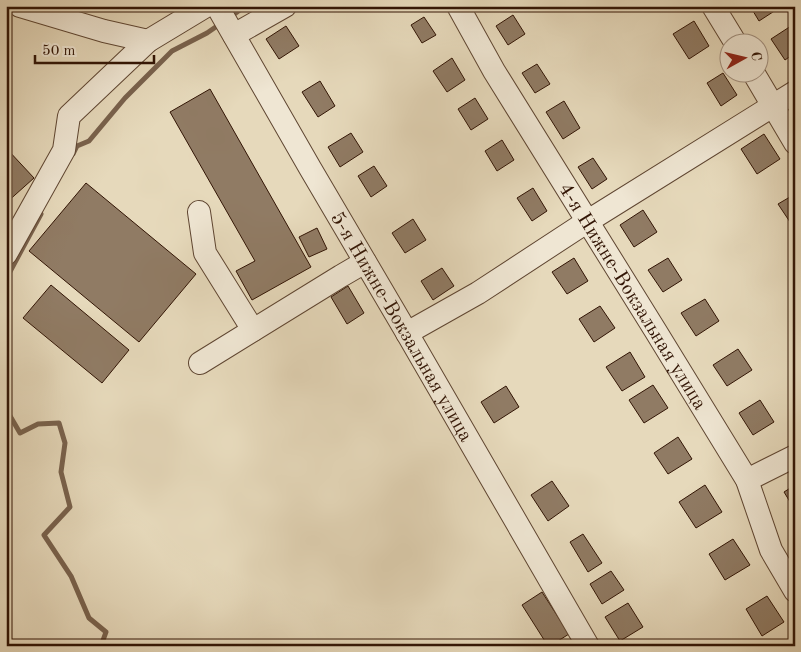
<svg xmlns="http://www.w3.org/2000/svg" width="801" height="652" font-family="'Old Standard TT',serif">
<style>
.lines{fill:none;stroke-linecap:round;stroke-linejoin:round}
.stream{stroke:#79624d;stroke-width:5}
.building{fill:#907b64;stroke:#321505}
.minor-casing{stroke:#5f4632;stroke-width:24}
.minor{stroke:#efe6d3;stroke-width:22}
.labels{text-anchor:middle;stroke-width:4.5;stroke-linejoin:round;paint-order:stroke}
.street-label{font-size:20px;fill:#321505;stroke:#efe6d3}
</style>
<rect width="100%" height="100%" fill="#e6d9bb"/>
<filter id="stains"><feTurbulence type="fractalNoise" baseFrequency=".004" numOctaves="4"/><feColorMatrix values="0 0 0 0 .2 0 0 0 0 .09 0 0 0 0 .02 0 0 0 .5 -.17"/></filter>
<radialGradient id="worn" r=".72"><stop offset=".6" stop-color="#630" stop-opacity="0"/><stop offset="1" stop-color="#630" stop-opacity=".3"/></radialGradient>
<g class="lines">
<g class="stream">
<polyline points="229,18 245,6"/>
<polyline points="73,154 77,146 89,141 125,98 172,51 207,33 220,24"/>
<polyline points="6,279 41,214"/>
<polyline points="6,409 20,433 38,424 59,423 65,443 61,472 70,507 44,535 71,576 89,618 106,632 101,646"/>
</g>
</g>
<g class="building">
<polygon points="750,6 773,6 776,10 759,21"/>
<polygon points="513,15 525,34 508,45 496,26"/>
<polygon points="424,17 436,35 422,43 411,25"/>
<polygon points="694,21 709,46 689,59 673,34"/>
<polygon points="286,26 299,46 279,59 266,39"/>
<polygon points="791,26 795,32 795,53 785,60 771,39"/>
<polygon points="452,58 465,80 447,92 433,71"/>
<polygon points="537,64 550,84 535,93 522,73"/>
<polygon points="723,73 737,95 721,106 707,83"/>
<polygon points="320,81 335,106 318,117 302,92"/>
<polygon points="210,89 311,267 252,300 236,271 255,261 170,112"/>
<polygon points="475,98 488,119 471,130 458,109"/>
<polygon points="564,101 580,128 563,139 546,112"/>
<polygon points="351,133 363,152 340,167 328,147"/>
<polygon points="764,134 780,159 757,174 741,149"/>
<polygon points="502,140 514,160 497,171 485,151"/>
<polygon points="7,149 34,178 6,203 6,150"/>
<polygon points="593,158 607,179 592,189 578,167"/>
<polygon points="374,166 387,186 371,197 358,176"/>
<polygon points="86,183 196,274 139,342 29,251"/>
<polygon points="533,188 547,211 532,221 517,198"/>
<polygon points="795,194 795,228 794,228 778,204"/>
<polygon points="643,210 657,232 634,247 620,225"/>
<polygon points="413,219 426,240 405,253 392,233"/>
<polygon points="317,228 327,249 309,257 299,237"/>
<polygon points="574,258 588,281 567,294 552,272"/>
<polygon points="668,258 682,280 663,292 648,270"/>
<polygon points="442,268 454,286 433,300 421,281"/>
<polygon points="51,285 129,350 102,383 23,318"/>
<polygon points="348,286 364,313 347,324 331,297"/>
<polygon points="705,299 719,321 696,336 681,313"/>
<polygon points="600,306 615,328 594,342 579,319"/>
<polygon points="738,349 752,370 727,386 713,365"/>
<polygon points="630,352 645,377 622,391 606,367"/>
<polygon points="653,385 668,408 644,423 629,400"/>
<polygon points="506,386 519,407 494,423 481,402"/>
<polygon points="760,400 774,422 753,435 739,413"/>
<polygon points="678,437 692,459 668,474 654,453"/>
<polygon points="552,481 569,506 548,521 531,495"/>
<polygon points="705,485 722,512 696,528 679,502"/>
<polygon points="795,485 795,510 784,492"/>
<polygon points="583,534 602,563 588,572 570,542"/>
<polygon points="733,539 750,565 725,580 709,554"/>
<polygon points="611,571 624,590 602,604 590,584"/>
<polygon points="542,592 569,634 550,646 548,646 522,605"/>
<polygon points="767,596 784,622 762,636 746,609"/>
<polygon points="628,603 643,627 620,641 605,617"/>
</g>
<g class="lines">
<g class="minor-casing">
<g id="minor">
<polyline points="20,6 104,31 148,41"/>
<path id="s1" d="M217 6 310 168 407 333 588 646"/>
<path id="s2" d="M458 6 494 71 655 330 747 480 771 550 795 591"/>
<polyline points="713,6 735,42"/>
<polyline points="234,35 285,6"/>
<polyline points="753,72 795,143"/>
<polyline points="199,212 205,253 253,330"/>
<polyline points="6,254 64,150 69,116 148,41 206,6"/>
<polyline points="407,333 478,293 588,221 795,92"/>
<polyline points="200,363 341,276 365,262"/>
<polyline points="747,480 795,456"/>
</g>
</g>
<use href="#minor" class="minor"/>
</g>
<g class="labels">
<g class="street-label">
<text dy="7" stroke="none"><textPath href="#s2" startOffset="339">4-я Нижне-Вокзальная улица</textPath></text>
<text dy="7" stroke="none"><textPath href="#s1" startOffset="370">5-я Нижне-Вокзальная улица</textPath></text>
</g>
</g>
<rect width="801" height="652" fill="none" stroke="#e6d9bb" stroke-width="25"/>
<rect x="8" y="8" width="786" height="637" fill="none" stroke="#321505" stroke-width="2.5"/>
<rect x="12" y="12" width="776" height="627" fill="none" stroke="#321505"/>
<g transform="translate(744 58) rotate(82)"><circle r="24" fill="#efe6d3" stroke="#a39281"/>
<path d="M0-4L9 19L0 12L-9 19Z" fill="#8f2418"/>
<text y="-8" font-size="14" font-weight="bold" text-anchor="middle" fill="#321505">С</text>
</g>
<path d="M35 55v8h119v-8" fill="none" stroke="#321505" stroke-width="2.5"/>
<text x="42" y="55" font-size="15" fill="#321505" stroke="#efe6d3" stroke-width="4" paint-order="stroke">50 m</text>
<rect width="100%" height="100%" filter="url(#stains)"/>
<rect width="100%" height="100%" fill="url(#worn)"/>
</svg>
